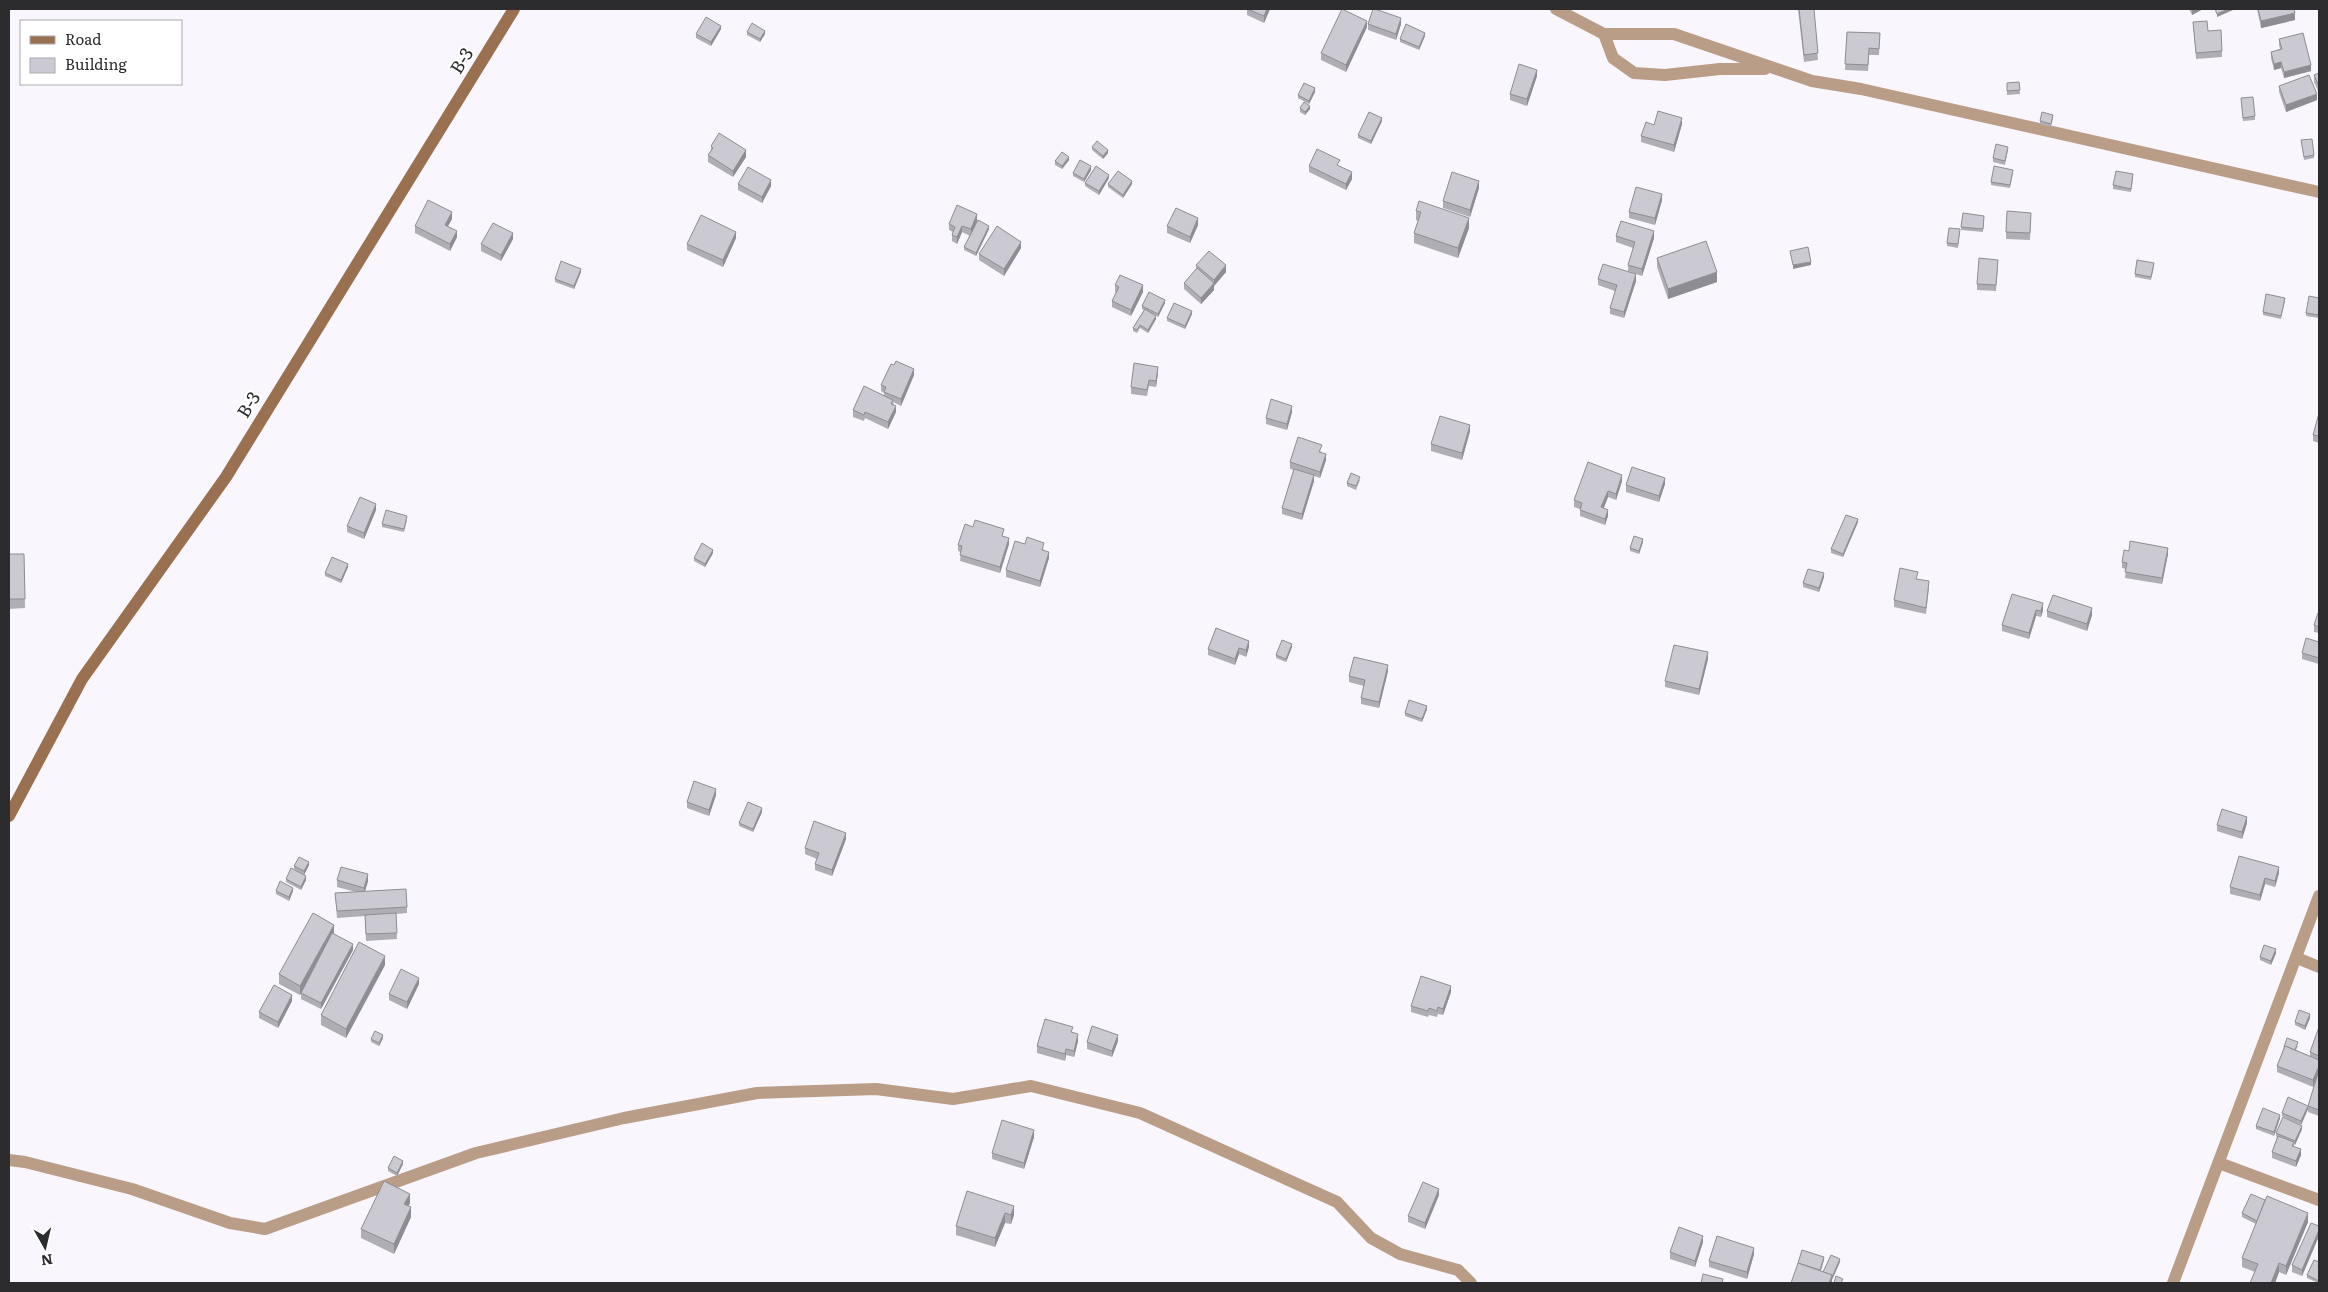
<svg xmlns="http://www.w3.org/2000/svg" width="2328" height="1292" font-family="Literata,serif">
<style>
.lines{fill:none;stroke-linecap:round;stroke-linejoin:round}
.street{stroke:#b99d87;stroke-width:12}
.secondary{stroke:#997151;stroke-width:12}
.wall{fill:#afadb5}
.shaded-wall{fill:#8e8d93}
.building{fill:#cbc9d2;stroke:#8e8d93}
.labels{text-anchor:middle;stroke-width:5;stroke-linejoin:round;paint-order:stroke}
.street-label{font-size:18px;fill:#2c2b2e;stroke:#fff}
</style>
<rect width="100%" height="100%" fill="#f9f6fe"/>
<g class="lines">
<g class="street">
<polyline points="1556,9 1604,34 1674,34 1812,81 1861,89 2319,192"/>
<polyline points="1604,34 1613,58 1634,73 1665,75 1720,69 1765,69"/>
<polyline points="2297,958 2319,967"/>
<polyline points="9,1160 25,1162 132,1189 230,1223 265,1229 476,1153 624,1118 757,1093 876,1089 953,1099 1031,1086 1140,1113 1337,1202 1371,1238 1400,1254 1458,1270 1471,1283"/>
<polyline points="2219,1163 2319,1200"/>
<polyline points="2173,1283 2319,896"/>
</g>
<polyline class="secondary" points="9,816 82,679 226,477 514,9"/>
</g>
<g class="wall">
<polygon points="1247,9 1270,9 1264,23 1247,15"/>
<polygon points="1798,9 1814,9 1818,60 1804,62"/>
<polygon points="2189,9 2203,9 2192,15"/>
<polygon points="2257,9 2294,9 2295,20 2261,28"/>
<polygon points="2193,22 2208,31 2222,51 2222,57 2196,59"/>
<polygon points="1368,24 1401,24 1396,40 1368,30"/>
<polygon points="1367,27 1346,72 1321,60 1321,53"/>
<polygon points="721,29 711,46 696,38 696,34"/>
<polygon points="747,32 765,34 760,42 747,35"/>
<polygon points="1847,32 1880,33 1879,55 1869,55 1868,71 1845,70"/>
<polygon points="1425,36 1419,50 1400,42 1400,39"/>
<polygon points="2279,39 2311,71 2284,78 2281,68 2274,70 2271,58 2271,52 2280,49 2279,45"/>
<polygon points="2319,73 2319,93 2314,82 2314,75"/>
<polygon points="1537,76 1527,106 1510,100 1510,94"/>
<polygon points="2019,82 2020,94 2007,95 2007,83"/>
<polygon points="2279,86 2317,100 2286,112 2279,92"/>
<polygon points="1315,92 1309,104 1298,98 1298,95"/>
<polygon points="2241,102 2255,116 2255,120 2243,121"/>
<polygon points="1300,108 1310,109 1305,115 1300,112"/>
<polygon points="2053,118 2051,127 2040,124 2040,121"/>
<polygon points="1382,121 1371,144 1358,138 1358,135"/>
<polygon points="1682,124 1674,152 1641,142 1641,136 1654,125"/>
<polygon points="2301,140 2314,155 2314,158 2304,160"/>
<polygon points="711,146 746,157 733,177 708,162 708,155 711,151"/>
<polygon points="1092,147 1108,153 1103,159 1092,150"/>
<polygon points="2008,150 2005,165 1993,162 1993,158"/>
<polygon points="1069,160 1062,169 1055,165 1055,161"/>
<polygon points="1309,166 1340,166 1352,179 1346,190 1309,172"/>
<polygon points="1091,170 1084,182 1073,176 1073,173"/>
<polygon points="2013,173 2010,188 1991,185 1991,182"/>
<polygon points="1109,178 1099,195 1085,186 1085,183"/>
<polygon points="2133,178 2131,192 2113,189 2113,185"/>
<polygon points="738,184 771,186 762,203 738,190"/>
<polygon points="1108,184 1132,184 1123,198 1108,187"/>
<polygon points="1479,188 1470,217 1443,208 1443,201"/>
<polygon points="1662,200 1655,225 1629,218 1629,212"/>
<polygon points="1416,211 1469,228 1458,258 1414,243 1414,233 1418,221 1416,220"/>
<polygon points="452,219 448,226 457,237 450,251 415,233 415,226"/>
<polygon points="1984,219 1983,232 1961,230 1961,227"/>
<polygon points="2031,219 2030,240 2006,239 2006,232"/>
<polygon points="977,221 974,228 989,229 976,256 964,250 964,247 970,236 962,232 957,244 952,241 952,235 953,232 949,230 949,224"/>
<polygon points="1198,225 1190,243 1167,233 1167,226"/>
<polygon points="1960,232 1958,248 1947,246 1947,243"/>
<polygon points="1616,236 1654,238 1642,276 1628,271 1628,265 1633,248 1616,242"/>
<polygon points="736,238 723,267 687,250 687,244"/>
<polygon points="513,239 501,261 481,251 481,244"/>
<polygon points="1021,248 1004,276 979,260 979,254"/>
<polygon points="1657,258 1717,282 1668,299 1657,267"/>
<polygon points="1196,265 1226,272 1214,286 1214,290 1201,304 1184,289 1184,283 1196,269"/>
<polygon points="1998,266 1996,291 1977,290 1977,284"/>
<polygon points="2154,267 2151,280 2135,277 2135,274"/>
<polygon points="581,272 574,289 555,282 555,279"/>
<polygon points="1598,279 1636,281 1624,318 1610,314 1610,308 1615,291 1598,285"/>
<polygon points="1115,285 1143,292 1131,316 1112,307 1112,301 1116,292 1115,292"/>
<polygon points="2319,298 2319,318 2306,316 2306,313"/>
<polygon points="2285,301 2281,319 2263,315 2263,312"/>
<polygon points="1165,303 1158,317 1154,314 1156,319 1148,333 1140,328 1137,333 1133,331 1133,328 1144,310 1142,309 1142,306"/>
<polygon points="1192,314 1185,329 1167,321 1167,318"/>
<polygon points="1158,373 1156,387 1149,386 1147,396 1131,394 1131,387"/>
<polygon points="914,375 901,406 893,402 896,412 888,429 865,418 864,421 853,417 853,410 884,395 884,393 881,391 881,385"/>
<polygon points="1292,412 1287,430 1266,424 1266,418"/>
<polygon points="2319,413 2319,443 2313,441 2313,435"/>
<polygon points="1470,431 1462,460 1431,451 1431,444"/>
<polygon points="1322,451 1321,452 1326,460 1320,478 1314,476 1314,481 1302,520 1282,514 1282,508 1294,470 1290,469 1290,462"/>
<polygon points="1360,480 1356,490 1347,486 1347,483"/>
<polygon points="1622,481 1616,500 1608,497 1604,508 1608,516 1605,525 1580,516 1580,509 1574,507 1574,500"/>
<polygon points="1665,484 1659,502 1626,492 1626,485"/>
<polygon points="376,510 364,539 347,532 347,526"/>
<polygon points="407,520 404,532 382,527 382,524"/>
<polygon points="1858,522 1843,557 1831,553 1831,549"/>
<polygon points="1004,536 1009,544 1000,573 960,561 961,552 958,551 958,545"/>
<polygon points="1643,542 1639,554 1630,551 1630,548"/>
<polygon points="1044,549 1044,550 1049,558 1040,587 1006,577 1006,570"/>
<polygon points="2129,551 2168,554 2162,584 2125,578 2126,569 2122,568 2122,562"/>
<polygon points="713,553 705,567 694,561 694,558"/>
<polygon points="9,554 24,554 25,608 9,609"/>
<polygon points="348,567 341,583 325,576 325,573"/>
<polygon points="1824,577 1819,592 1803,587 1803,583"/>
<polygon points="1918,579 1929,588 1926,614 1894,607 1894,600"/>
<polygon points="2012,594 2043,610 2041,617 2036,616 2029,639 2002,631 2002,625"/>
<polygon points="2047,611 2092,615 2087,631 2047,617"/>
<polygon points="2319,613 2319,633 2314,632 2314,625"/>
<polygon points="2319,642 2319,664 2302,659 2302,653"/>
<polygon points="1249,647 1246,657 1239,654 1235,665 1208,655 1208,649"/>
<polygon points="1292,647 1286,662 1276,658 1276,655"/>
<polygon points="1708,659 1699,695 1665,687 1665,681"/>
<polygon points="1388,671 1379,708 1361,704 1361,698 1364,686 1349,682 1349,676"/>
<polygon points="1427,709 1422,722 1405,716 1405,713"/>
<polygon points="716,795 709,816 687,808 687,802"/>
<polygon points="762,812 753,832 739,826 739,823"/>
<polygon points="2247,823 2242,839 2217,831 2217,825"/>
<polygon points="846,839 832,876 815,870 815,864 817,859 805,854 805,848"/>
<polygon points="309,865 304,875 294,869 294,866"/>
<polygon points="2279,873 2275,887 2265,884 2260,901 2230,894 2230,887"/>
<polygon points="286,879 306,880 301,890 286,882"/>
<polygon points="337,880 368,881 365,892 407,907 407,913 396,914 397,939 366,941 365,916 337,918 335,893 356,892 337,887"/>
<polygon points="276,891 293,891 289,901 276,894"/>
<polygon points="334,934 353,950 321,1009 301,999 301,993 300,995 279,984 279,974"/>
<polygon points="2276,953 2271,965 2260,960 2260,957"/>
<polygon points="385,965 346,1038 321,1025 321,1015"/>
<polygon points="419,984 407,1009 389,1000 389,994"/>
<polygon points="1451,992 1443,1015 1438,1014 1437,1017 1429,1015 1428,1017 1411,1012 1411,1006"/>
<polygon points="292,1001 278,1028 259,1018 259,1012"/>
<polygon points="2310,1018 2305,1030 2295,1025 2295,1022"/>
<polygon points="2319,1027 2319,1116 2308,1112 2308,1106 2316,1080 2313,1087 2277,1072 2277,1066 2284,1047 2298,1046 2296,1050 2310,1056 2310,1052"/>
<polygon points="1073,1032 1078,1041 1074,1057 1066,1055 1065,1061 1037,1053 1037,1046"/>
<polygon points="383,1038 379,1046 371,1042 371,1039"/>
<polygon points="1118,1041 1112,1057 1087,1049 1087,1042"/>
<polygon points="2308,1109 2301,1125 2282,1116 2282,1113"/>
<polygon points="2280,1118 2274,1136 2256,1129 2256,1126"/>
<polygon points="2302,1129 2295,1145 2294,1144 2294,1146 2301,1155 2296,1167 2272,1158 2272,1152 2277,1137 2276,1136 2276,1133"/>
<polygon points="1034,1137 1024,1169 992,1159 992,1153"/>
<polygon points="403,1164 397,1176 388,1171 388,1168"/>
<polygon points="967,1191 1014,1215 1011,1224 1005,1223 995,1247 956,1235 956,1226"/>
<polygon points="1439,1195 1425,1229 1408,1222 1408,1216"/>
<polygon points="410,1203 408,1206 411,1217 394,1254 361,1238 361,1229"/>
<polygon points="2242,1213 2308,1222 2286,1275 2279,1272 2275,1283 2250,1283 2255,1272 2242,1267 2242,1258 2256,1224 2242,1217"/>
<polygon points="2319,1226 2319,1236 2302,1276 2292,1272 2292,1265"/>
<polygon points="1703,1242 1695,1267 1670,1259 1670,1252"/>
<polygon points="1754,1254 1747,1279 1709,1267 1709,1261"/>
<polygon points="2319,1262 2319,1283 2318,1283 2307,1278 2307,1275"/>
</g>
<g class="shaded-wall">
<polygon points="1267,9 1270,9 1264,23 1264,16"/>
<polygon points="2192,9 2203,9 2192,15"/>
<polygon points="2228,9 2233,9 2233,10 2217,17 2217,14"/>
<polygon points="2295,13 2295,20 2261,28 2261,21"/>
<polygon points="1401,18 1401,24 1396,40 1396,34"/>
<polygon points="1367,21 1367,27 1346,72 1346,65"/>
<polygon points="721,26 721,29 711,46 711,42"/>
<polygon points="765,31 765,34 760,42 760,39"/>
<polygon points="1425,33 1425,36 1419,50 1419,47"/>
<polygon points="2281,62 2281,68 2274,70 2274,64"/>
<polygon points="2311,65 2311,71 2284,78 2284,72"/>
<polygon points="1537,70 1537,76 1527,106 1527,99"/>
<polygon points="1315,88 1315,92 1309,104 1309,101"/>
<polygon points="2317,94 2317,100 2286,112 2286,105"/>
<polygon points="1310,106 1310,109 1305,115 1305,112"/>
<polygon points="1382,118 1382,121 1371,144 1371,141"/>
<polygon points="1682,118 1682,124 1674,152 1674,145"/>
<polygon points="746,150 746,157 733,177 733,171"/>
<polygon points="1108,150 1108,153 1103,159 1103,156"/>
<polygon points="1069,157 1069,160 1062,169 1062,166"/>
<polygon points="1091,166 1091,170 1084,182 1084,179"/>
<polygon points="1352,172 1352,179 1346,190 1346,184"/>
<polygon points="1109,175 1109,178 1099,195 1099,191"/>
<polygon points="771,180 771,186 762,203 762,197"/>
<polygon points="1132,181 1132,184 1123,198 1123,195"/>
<polygon points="1479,181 1479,188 1470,217 1470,210"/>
<polygon points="1662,194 1662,200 1655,225 1655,218"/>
<polygon points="452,212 452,219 445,231 445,225"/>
<polygon points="977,214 977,221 971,236 971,229"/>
<polygon points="1198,218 1198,225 1190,243 1190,237"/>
<polygon points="1469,218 1469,228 1458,258 1458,248"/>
<polygon points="962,226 962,232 957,244 957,237"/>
<polygon points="989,226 989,229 976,256 976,253"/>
<polygon points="457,231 457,237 450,251 450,244"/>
<polygon points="1654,231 1654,238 1642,276 1642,269"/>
<polygon points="736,232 736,238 723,267 723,260"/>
<polygon points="513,233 513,239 501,261 501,255"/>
<polygon points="1021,242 1021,248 1004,276 1004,269"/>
<polygon points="1811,262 1811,265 1793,269 1793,265"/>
<polygon points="1226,265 1226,272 1214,286 1214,290 1201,304 1201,298 1214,284 1214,280"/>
<polygon points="581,269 581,272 574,289 574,286"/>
<polygon points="1717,272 1717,282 1668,299 1668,289"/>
<polygon points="1636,274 1636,281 1624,318 1624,312"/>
<polygon points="1143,285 1143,292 1131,316 1131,310"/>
<polygon points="1165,300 1165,303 1158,317 1158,314"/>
<polygon points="1192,311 1192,314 1185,329 1185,326"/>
<polygon points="1156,316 1156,319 1148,333 1148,330"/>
<polygon points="1158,367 1158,373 1156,387 1156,381"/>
<polygon points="914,369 914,375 901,406 901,399"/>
<polygon points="896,406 896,412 888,429 888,422"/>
<polygon points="1292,406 1292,412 1287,430 1287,424"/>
<polygon points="1470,425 1470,431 1462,460 1462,453"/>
<polygon points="1326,454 1326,460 1320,478 1320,472"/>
<polygon points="1314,475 1314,481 1302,520 1302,514"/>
<polygon points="1622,475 1622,481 1616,500 1616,494"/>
<polygon points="1665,478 1665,484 1659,502 1659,496"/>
<polygon points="1608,491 1608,497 1601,514 1601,507"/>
<polygon points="376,504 376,510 364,539 364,533"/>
<polygon points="1608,510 1608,516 1605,525 1605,519"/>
<polygon points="1858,519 1858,522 1843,557 1843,554"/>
<polygon points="1009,538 1009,544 1000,573 1000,567"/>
<polygon points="1643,539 1643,542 1639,554 1639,551"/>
<polygon points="2168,548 2168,554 2162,584 2162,578"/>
<polygon points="713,550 713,553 705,567 705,564"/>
<polygon points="1049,552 1049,558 1040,587 1040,581"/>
<polygon points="348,564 348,567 341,583 341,580"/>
<polygon points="1824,573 1824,577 1819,592 1819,588"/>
<polygon points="2043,603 2043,610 2041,617 2041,611"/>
<polygon points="2092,608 2092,615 2087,631 2087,624"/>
<polygon points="2036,610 2036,616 2029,639 2029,633"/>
<polygon points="1249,641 1249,647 1246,657 1246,650"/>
<polygon points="1292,644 1292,647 1286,662 1286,659"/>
<polygon points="1239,648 1239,654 1235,665 1235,659"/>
<polygon points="1708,652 1708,659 1699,695 1699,689"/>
<polygon points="1388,665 1388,671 1379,708 1379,702"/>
<polygon points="1427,706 1427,709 1422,722 1422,719"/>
<polygon points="716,789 716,795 709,816 709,810"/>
<polygon points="762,808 762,812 753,832 753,829"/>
<polygon points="2247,817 2247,823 2242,839 2242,832"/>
<polygon points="846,833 846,839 832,876 832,870"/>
<polygon points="309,862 309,865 304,875 304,871"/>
<polygon points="2279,867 2279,873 2275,887 2275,881"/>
<polygon points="368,874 368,881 364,894 364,888"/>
<polygon points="306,876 306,880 301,890 301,887"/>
<polygon points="2265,878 2265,884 2260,901 2260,895"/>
<polygon points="293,888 293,891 289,901 289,897"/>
<polygon points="334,925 334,934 300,995 300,986"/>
<polygon points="353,944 353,950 321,1009 321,1003"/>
<polygon points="2276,949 2276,953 2271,965 2271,961"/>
<polygon points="385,956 385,965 346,1038 346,1029"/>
<polygon points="419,978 419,984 407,1009 407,1002"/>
<polygon points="1451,986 1451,992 1443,1015 1443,1009"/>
<polygon points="292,995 292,1001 278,1028 278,1022"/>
<polygon points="2310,1014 2310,1018 2305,1030 2305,1026"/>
<polygon points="1078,1034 1078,1041 1074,1057 1074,1051"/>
<polygon points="383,1035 383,1038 379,1046 379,1043"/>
<polygon points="1118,1035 1118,1041 1112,1057 1112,1051"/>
<polygon points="1066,1049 1066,1055 1065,1061 1065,1054"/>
<polygon points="2319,1066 2319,1072 2313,1087 2313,1080"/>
<polygon points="2308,1106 2308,1109 2301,1125 2301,1121"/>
<polygon points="2280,1115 2280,1118 2274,1136 2274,1132"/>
<polygon points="2302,1126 2302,1129 2295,1145 2295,1141"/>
<polygon points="1034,1130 1034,1137 1024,1169 1024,1163"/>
<polygon points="2301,1149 2301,1155 2296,1167 2296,1161"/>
<polygon points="403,1161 403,1164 397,1176 397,1173"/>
<polygon points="1439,1189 1439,1195 1425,1229 1425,1223"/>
<polygon points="410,1194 410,1203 404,1214 404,1204"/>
<polygon points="1014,1206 1014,1215 1011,1224 1011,1215"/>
<polygon points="411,1207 411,1217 394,1254 394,1244"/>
<polygon points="1005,1213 1005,1223 995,1247 995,1238"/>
<polygon points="2308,1213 2308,1222 2286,1275 2286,1266"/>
<polygon points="2319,1230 2319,1236 2302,1276 2302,1270"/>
<polygon points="1703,1236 1703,1242 1695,1267 1695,1261"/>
<polygon points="1754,1248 1754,1254 1747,1279 1747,1272"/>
<polygon points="1824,1257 1824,1260 1820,1274 1820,1271"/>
<polygon points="1840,1259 1840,1262 1832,1280 1832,1283 1829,1283 1832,1275"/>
<polygon points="2279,1263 2279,1272 2275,1283 2271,1283"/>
</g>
<g class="building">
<polygon points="1247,9 1267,9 1264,16"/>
<polygon points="1342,9 1367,21 1346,65 1321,53"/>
<polygon points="1373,9 1375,9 1401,18 1396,34 1368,24"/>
<polygon points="1799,9 1814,9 1818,53 1804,55"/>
<polygon points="2215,9 2228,9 2217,14"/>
<polygon points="2258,9 2294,9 2295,13 2261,21"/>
<polygon points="706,17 721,26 711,42 696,34"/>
<polygon points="2207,21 2208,31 2221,30 2222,51 2196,53 2193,22"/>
<polygon points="752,23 765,31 760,39 747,32"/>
<polygon points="1406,24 1425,33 1419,47 1400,39"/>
<polygon points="1847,32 1880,33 1879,49 1869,48 1868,65 1845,64"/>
<polygon points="2303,33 2311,65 2284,72 2281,62 2274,64 2271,52 2282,49 2279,39"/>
<polygon points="1519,64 1537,70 1527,99 1510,94"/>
<polygon points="2319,73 2319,86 2314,75"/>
<polygon points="2309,75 2317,94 2286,105 2279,86"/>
<polygon points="2019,82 2020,90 2007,91 2007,83"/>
<polygon points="1304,83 1315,88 1309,101 1298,95"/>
<polygon points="2253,97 2255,116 2243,118 2241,98"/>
<polygon points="1304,102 1310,106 1305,112 1300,108"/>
<polygon points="1658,111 1682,118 1674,145 1641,136 1646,122 1654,125"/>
<polygon points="1369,112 1382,118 1371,141 1358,135"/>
<polygon points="2042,112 2053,115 2051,124 2040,121"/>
<polygon points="719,133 746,150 733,171 708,155 713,148 711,146"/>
<polygon points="2312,139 2314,155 2304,157 2301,140"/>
<polygon points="1097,141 1108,150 1103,156 1092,147"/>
<polygon points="1996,144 2008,147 2005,161 1993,158"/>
<polygon points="1317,149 1340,160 1337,165 1352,172 1346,184 1309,166"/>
<polygon points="1062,152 1069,157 1062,166 1055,161"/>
<polygon points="1080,160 1091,166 1084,179 1073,173"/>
<polygon points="1096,166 1109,175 1099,191 1085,183"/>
<polygon points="1994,166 2013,170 2010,185 1991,182"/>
<polygon points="748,167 771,180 762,197 738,184"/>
<polygon points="1118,171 1132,181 1123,195 1108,184"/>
<polygon points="2116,171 2133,174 2131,189 2113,185"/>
<polygon points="1452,172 1479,181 1470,210 1443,201"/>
<polygon points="1636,187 1662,194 1655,218 1629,212"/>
<polygon points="428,200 452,212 445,225 457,231 450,244 415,226"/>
<polygon points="1419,201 1469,218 1458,248 1414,233 1421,212 1416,211"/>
<polygon points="957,205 977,214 971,229 962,226 957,237 952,235 955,227 949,224"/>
<polygon points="1176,208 1198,218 1190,237 1167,226"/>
<polygon points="2007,211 2031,213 2030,233 2006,232"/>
<polygon points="1963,213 1984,216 1983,229 1961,227"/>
<polygon points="701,215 736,232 723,260 687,244"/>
<polygon points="978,220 989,226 976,253 964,247"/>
<polygon points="1621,221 1654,231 1642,269 1628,265 1635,242 1616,236"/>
<polygon points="493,223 513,233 501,255 481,244"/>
<polygon points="997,226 1021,242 1004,269 979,254"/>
<polygon points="1949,228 1960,229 1958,244 1947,243"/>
<polygon points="1706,241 1717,272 1668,289 1657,258"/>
<polygon points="1808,247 1811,262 1793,265 1790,251"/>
<polygon points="1209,251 1226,265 1214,280 1196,265"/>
<polygon points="1979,258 1998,260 1996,285 1977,284"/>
<polygon points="2137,260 2154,263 2151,277 2135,274"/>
<polygon points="561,261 581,269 574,286 555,279"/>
<polygon points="1603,264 1636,274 1624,312 1610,308 1617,285 1598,279"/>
<polygon points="1197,268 1214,283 1201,298 1184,283"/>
<polygon points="1120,275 1143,285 1131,310 1112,301 1119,287 1115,285"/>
<polygon points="1149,292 1165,300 1158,314 1142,306"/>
<polygon points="2266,294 2285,298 2281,316 2263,312"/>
<polygon points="2309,296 2319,298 2319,315 2306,313"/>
<polygon points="1174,303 1192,311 1185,326 1167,318"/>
<polygon points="1145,309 1156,316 1148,330 1140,325 1137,330 1133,328"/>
<polygon points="896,361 914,369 901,399 884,392 886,387 881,385 891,364 894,365"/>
<polygon points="1134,363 1158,367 1156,381 1149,380 1147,390 1131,387"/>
<polygon points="864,386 893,400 891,404 896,406 888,422 865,412 864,415 853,410"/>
<polygon points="1271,399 1292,406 1287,424 1266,418"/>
<polygon points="2319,413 2319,436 2313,435"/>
<polygon points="1440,416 1470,425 1462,453 1431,444"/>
<polygon points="1298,437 1322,445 1319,452 1326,454 1320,472 1290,462"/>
<polygon points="1588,462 1622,475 1616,494 1608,491 1601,507 1608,510 1605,519 1580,510 1582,503 1574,500"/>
<polygon points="1632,467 1665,478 1659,496 1626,485"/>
<polygon points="1294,469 1314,475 1302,514 1282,508"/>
<polygon points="1351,473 1360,477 1356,486 1347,483"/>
<polygon points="360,497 376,504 364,533 347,526"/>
<polygon points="386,510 407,516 404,529 382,524"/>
<polygon points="1846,515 1858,519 1843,554 1831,549"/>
<polygon points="975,520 1004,529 1002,536 1009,538 1000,567 960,555 962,546 958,545 965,524 973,527"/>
<polygon points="1634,536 1643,539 1639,551 1630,548"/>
<polygon points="1027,537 1044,543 1042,550 1049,552 1040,581 1006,570 1015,541 1025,544"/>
<polygon points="2130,541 2168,548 2162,578 2125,572 2127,563 2122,562 2124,550 2129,551"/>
<polygon points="702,543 713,550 705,564 694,558"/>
<polygon points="9,554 24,554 25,599 9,599"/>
<polygon points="332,557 348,564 341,580 325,573"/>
<polygon points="1900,568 1918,572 1916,579 1929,581 1926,608 1894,600"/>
<polygon points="1808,569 1824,573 1819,588 1803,583"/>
<polygon points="2012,594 2043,603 2041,611 2036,610 2029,633 2002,625"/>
<polygon points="2053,595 2092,608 2087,624 2047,611"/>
<polygon points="2318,613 2319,613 2319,627 2314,625"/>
<polygon points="1216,628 1249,641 1246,650 1239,648 1235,659 1208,649"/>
<polygon points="2306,638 2319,642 2319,658 2302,653"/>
<polygon points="1282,640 1292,644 1286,659 1276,655"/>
<polygon points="1674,645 1708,652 1699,689 1665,681"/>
<polygon points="1354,657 1388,665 1379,702 1361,698 1365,680 1349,676"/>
<polygon points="1409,700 1427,706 1422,719 1405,713"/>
<polygon points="694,781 716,789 709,810 687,802"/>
<polygon points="748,802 762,808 753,829 739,823"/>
<polygon points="2222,809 2247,817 2242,832 2217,825"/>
<polygon points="814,821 846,833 832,870 815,864 819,853 805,848"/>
<polygon points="2239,856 2279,867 2275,881 2265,878 2260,895 2230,887"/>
<polygon points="299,857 309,862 304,871 294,866"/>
<polygon points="341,867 368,874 364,888 337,880"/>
<polygon points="291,868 306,876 301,887 286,879"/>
<polygon points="280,881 293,888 289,897 276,891"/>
<polygon points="406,889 407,907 337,911 335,893"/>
<polygon points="313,913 334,925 300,986 279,974"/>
<polygon points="396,913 397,933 366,934 365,915"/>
<polygon points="332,933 353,944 321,1003 301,993"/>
<polygon points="359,942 385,956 346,1029 321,1015"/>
<polygon points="2264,945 2276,949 2271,961 2260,957"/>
<polygon points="401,969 419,978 407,1002 389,994"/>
<polygon points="1421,976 1451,986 1443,1009 1438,1007 1437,1011 1429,1008 1428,1011 1411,1006"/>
<polygon points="274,985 292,995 278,1022 259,1012"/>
<polygon points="2299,1010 2310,1014 2305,1026 2295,1022"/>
<polygon points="1045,1019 1073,1027 1071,1032 1078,1034 1074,1051 1066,1049 1065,1054 1037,1046"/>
<polygon points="1092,1026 1118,1035 1112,1051 1087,1042"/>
<polygon points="2319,1027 2319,1056 2310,1052"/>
<polygon points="375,1031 383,1035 379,1043 371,1039"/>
<polygon points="2287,1038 2298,1042 2295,1050 2285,1046 2284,1047"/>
<polygon points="2285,1046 2319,1060 2319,1066 2313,1080 2277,1066"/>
<polygon points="2319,1070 2319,1110 2308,1106"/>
<polygon points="2288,1097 2308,1106 2301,1121 2282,1113"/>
<polygon points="2263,1108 2280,1115 2274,1132 2256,1126"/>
<polygon points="2283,1117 2302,1126 2295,1141 2276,1133"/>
<polygon points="1002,1120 1034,1130 1024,1163 992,1153"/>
<polygon points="2278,1136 2294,1142 2292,1146 2301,1149 2296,1161 2272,1152"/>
<polygon points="394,1156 403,1161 397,1173 388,1168"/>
<polygon points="384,1181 410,1194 404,1204 411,1207 394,1244 361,1229"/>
<polygon points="1423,1182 1439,1189 1425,1223 1408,1216"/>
<polygon points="967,1191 1014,1206 1011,1215 1005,1213 995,1238 956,1226"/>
<polygon points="2251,1194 2265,1200 2257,1221 2242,1213"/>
<polygon points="2267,1196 2308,1213 2286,1266 2279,1263 2271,1283 2250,1283 2258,1264 2242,1258"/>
<polygon points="2311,1223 2319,1226 2319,1230 2302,1270 2292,1265"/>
<polygon points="1679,1227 1703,1236 1695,1261 1670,1252"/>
<polygon points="1717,1236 1754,1248 1747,1272 1709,1261"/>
<polygon points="1802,1250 1824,1257 1820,1270 1798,1263"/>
<polygon points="1831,1255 1840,1259 1832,1277 1832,1275 1823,1272"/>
<polygon points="2314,1260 2319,1262 2319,1281 2307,1275"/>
<polygon points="1798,1263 1832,1275 1829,1283 1791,1283"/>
<polygon points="1703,1274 1723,1279 1722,1283 1701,1283"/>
<polygon points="1836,1276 1843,1279 1841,1283 1834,1283"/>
</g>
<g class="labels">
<g class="street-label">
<text transform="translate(462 61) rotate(-58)" y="6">B-3</text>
<text transform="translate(249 405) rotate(-58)" y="6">B-3</text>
</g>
</g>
<rect width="2328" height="1292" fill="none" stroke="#2c2b2e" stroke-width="20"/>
<rect x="20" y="20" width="162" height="65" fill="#ffffff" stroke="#abaaab"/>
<rect x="30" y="36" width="25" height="8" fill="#997151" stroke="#abaaab"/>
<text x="65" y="45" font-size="15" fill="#2c2b2e">Road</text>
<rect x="30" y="58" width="25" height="15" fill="#cbc9d2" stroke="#abaaab"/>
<text x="65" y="70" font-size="15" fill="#2c2b2e">Building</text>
<g transform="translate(45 1247) rotate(172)" stroke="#ffffff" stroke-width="4" paint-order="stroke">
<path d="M0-4L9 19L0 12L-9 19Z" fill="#2c2b2e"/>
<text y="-8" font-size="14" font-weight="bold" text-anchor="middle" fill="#2c2b2e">N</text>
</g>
</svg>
